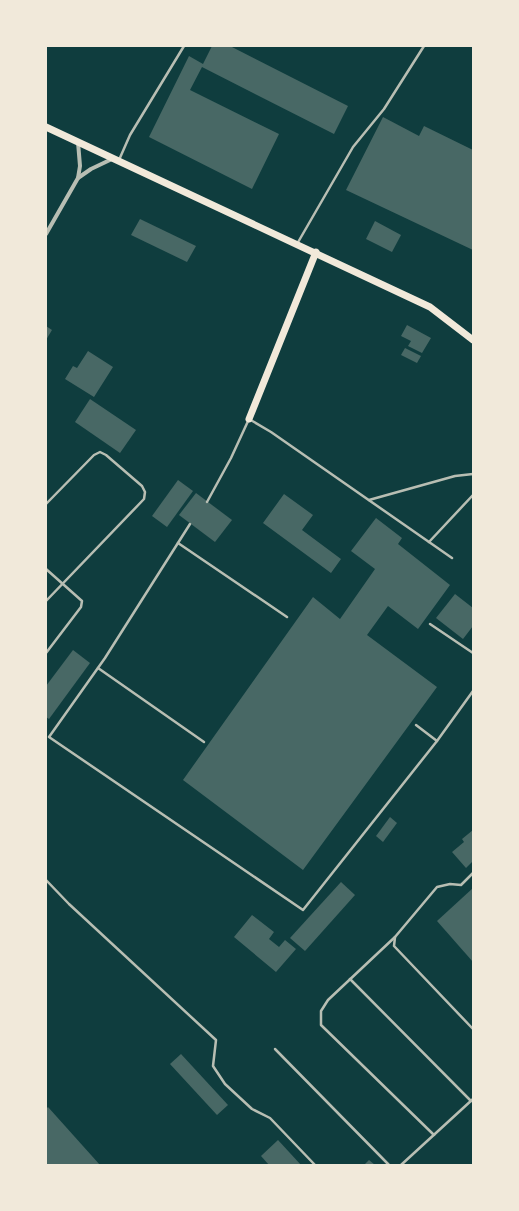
<svg xmlns="http://www.w3.org/2000/svg" width="519" height="1211" font-family="'Nunito Sans',sans-serif">
<style>
.building{fill:#486865}
.lines{fill:none;stroke-linecap:round;stroke-linejoin:round}
.service{stroke:#b8beb3;stroke-width:2.5}
.minor{stroke:#b8beb3;stroke-width:4}
.secondary{stroke:#f1e9da;stroke-width:7}
</style>
<rect width="100%" height="100%" fill="#0f3d3e"/>
<g class="building">
<polygon points="212,46 230,46 348,106 334,134 202,67 190,90 279,134 252,189 149,137 189,56 203,64"/>
<polygon points="383,117 419,136 424,126 473,150 473,250 346,190"/>
<polygon points="140,219 196,246 187,262 131,235"/>
<polygon points="375,221 401,235 392,252 366,239"/>
<polygon points="407,325 431,338 422,353 408,346 411,341 401,336"/>
<polygon points="46,326 52,330 46,340"/>
<polygon points="405,348 421,356 417,363 401,355"/>
<polygon points="88,351 113,367 94,397 65,379 73,366 77,368"/>
<polygon points="90,399 136,430 120,453 75,422"/>
<polygon points="178,480 193,491 167,527 152,516"/>
<polygon points="196,493 232,520 215,542 179,515"/>
<polygon points="284,494 313,515 302,530 341,559 331,573 263,523"/>
<polygon points="376,518 402,538 398,544 450,585 418,629 388,606 367,635 437,687 303,870 183,780 313,597 340,619 375,569 351,551"/>
<polygon points="455,594 473,608 473,626 463,639 436,618"/>
<polygon points="73,650 90,663 49,719 46,717 46,686"/>
<polygon points="390,817 397,823 383,842 376,836"/>
<polygon points="473,830 473,861 466,868 452,852 464,842 462,839"/>
<polygon points="341,882 355,895 305,951 290,938"/>
<polygon points="473,888 473,962 437,921"/>
<polygon points="252,915 274,932 269,939 279,947 285,940 296,949 276,972 234,937"/>
<polygon points="181,1054 228,1105 217,1115 170,1064"/>
<polygon points="48,1107 100,1165 46,1165 46,1109"/>
<polygon points="278,1140 301,1165 269,1165 261,1156"/>
<polygon points="369,1160 375,1165 364,1165"/>
</g>
<g class="lines">
<g class="service">
<polyline points="119,160 130,135 184,46"/>
<polyline points="297,244 353,147 384,109 424,46"/>
<polyline points="369,500 455,476 473,474"/>
<polyline points="207,502 231,458 249,419 271,432 452,558"/>
<polyline points="46,504 94,455 100,452 106,455 142,486 145,492 144,499 46,601"/>
<polyline points="190,524 105,658 49,737 303,910 437,741 473,691"/>
<polyline points="429,542 473,495"/>
<polyline points="178,543 287,617"/>
<polyline points="46,569 82,601 81,607 46,653"/>
<polyline points="430,624 473,653"/>
<polyline points="98,668 204,742"/>
<polyline points="416,725 437,741"/>
<polyline points="473,873 461,885 450,884 437,887 395,937 394,946 473,1029"/>
<polyline points="46,880 69,904 216,1040 213,1066 225,1084 252,1109 270,1118 315,1165"/>
<polyline points="395,937 328,1000 321,1011 321,1025 434,1135"/>
<polyline points="350,979 471,1101"/>
<polyline points="275,1049 389,1165"/>
<polyline points="401,1165 473,1099"/>
</g>
<g class="minor">
<polyline points="78,178 91,169 112,159"/>
<polyline points="46,234 78,178 80,166 78,142"/>
</g>
<g class="secondary">
<polyline points="46,127 430,307 473,340"/>
<polyline points="249,419 316,252"/>
</g>
</g>
<rect width="519" height="1211" fill="none" stroke="#f1e9da" stroke-width="94"/>
</svg>
